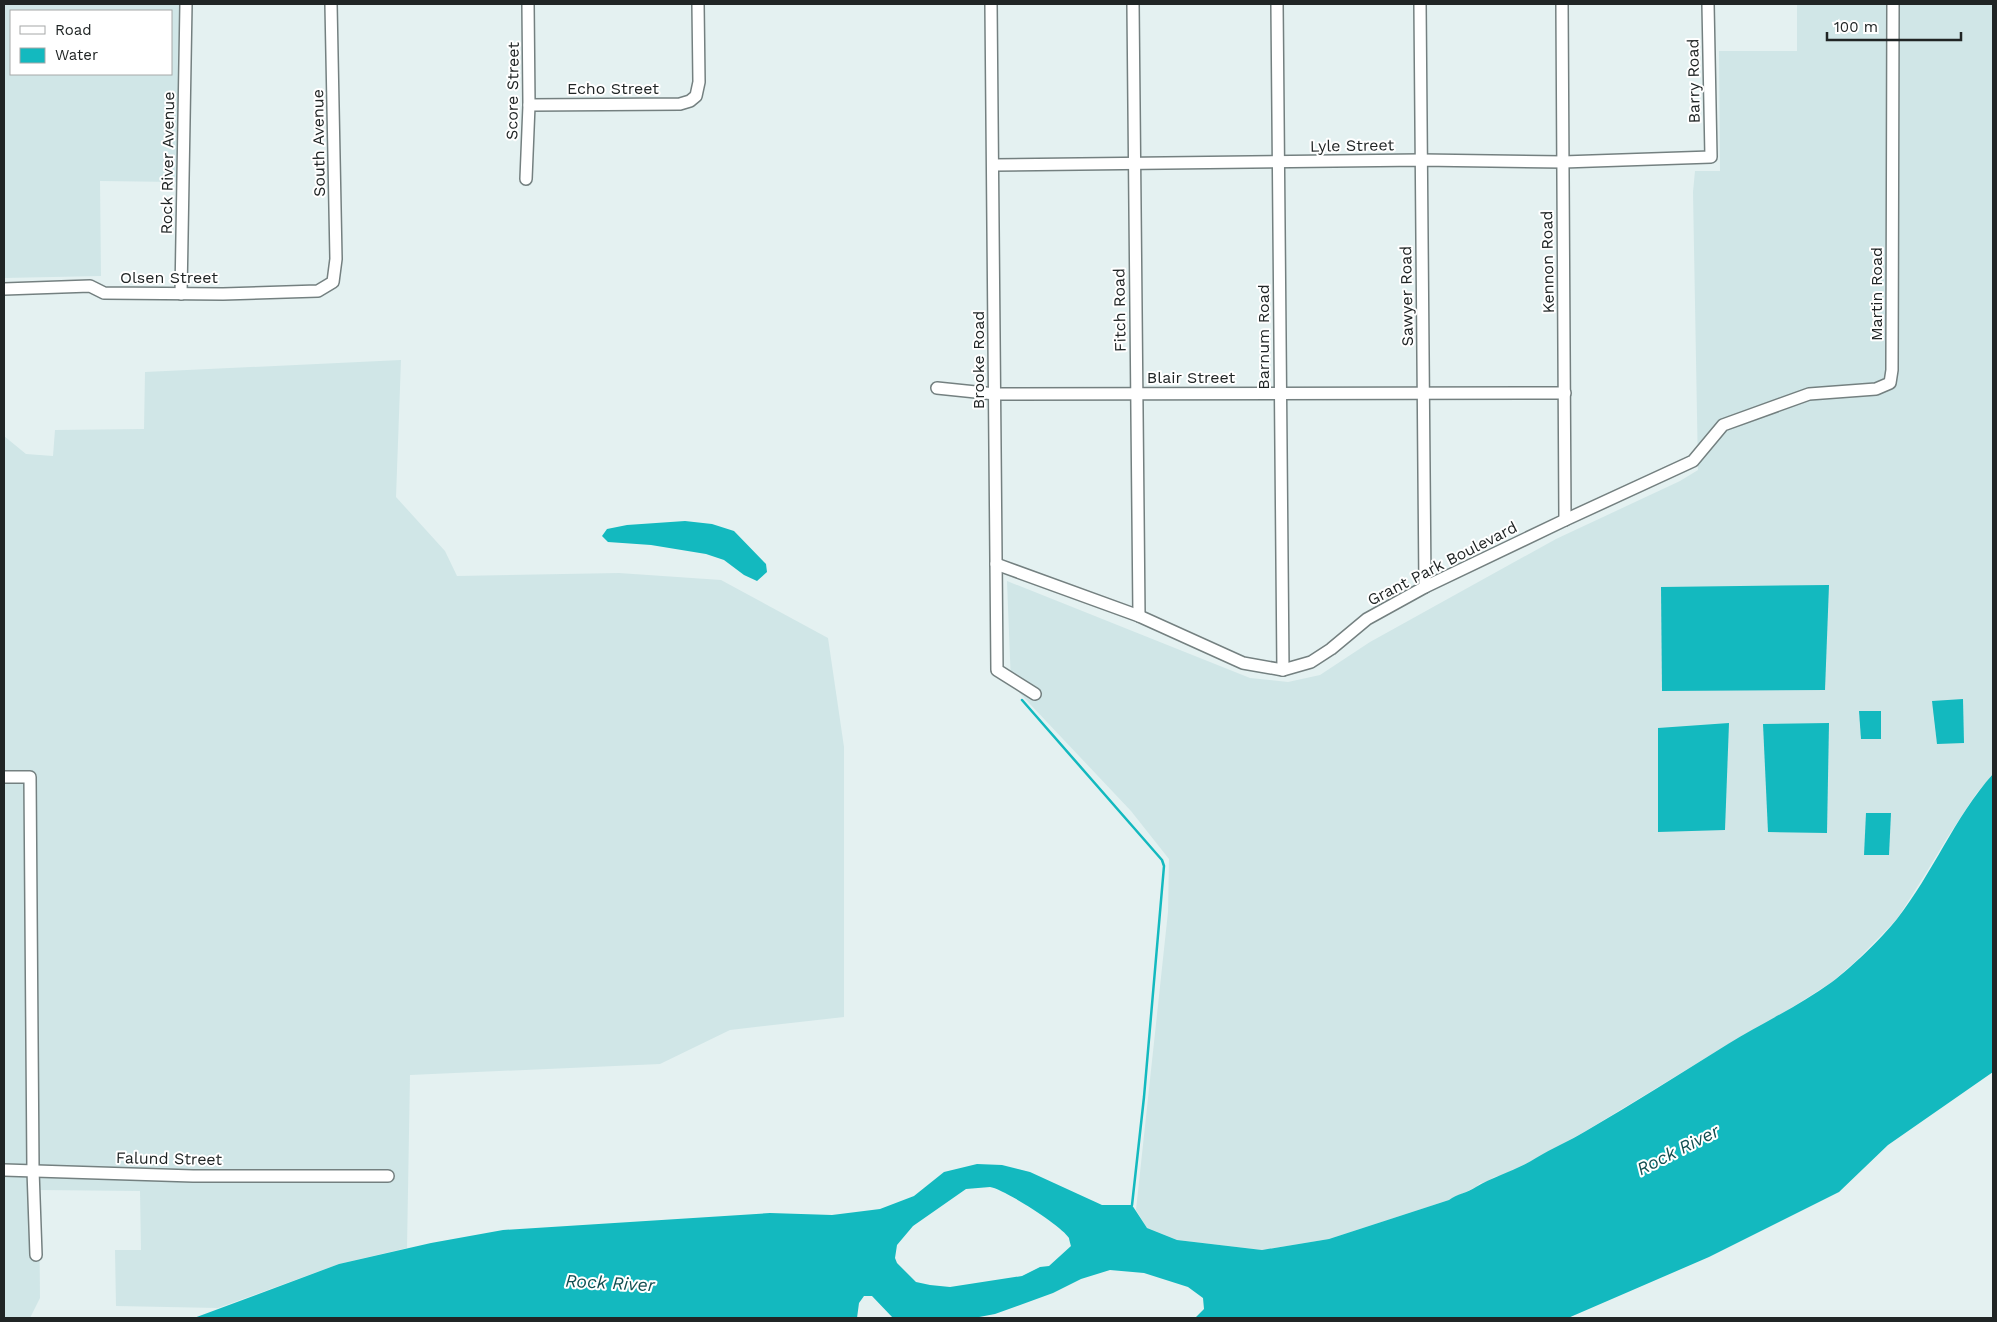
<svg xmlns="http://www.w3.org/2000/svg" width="1997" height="1322" font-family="'Work Sans',sans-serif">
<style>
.built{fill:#d0e6e7;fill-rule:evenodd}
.water{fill:#13b9bf;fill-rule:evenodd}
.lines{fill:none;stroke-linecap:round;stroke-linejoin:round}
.stream{stroke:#13b9bf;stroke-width:2.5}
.minor-casing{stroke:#748080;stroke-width:14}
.minor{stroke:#fff;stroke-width:11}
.labels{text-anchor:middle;stroke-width:4;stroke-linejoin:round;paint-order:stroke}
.street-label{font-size:16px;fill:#202525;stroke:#fff}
.water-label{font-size:18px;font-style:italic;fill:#114f51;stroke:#fff}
</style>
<rect width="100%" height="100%" fill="#e4f1f1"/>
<g class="built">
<path d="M4 4H180L177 182 100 181 101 276 4 278ZM11 11H171V74H11Z"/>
<polygon points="1797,4 1993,4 1993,774 1976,794 1947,838 1926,873 1897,919 1857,960 1832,982 1764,1025 1727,1045 1584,1132 1535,1159 1503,1175 1494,1177 1487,1182 1480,1183 1476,1187 1449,1200 1329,1239 1262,1250 1177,1240 1147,1228 1136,1210 1168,912 1169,859 1131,811 1011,684 1007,581 1250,678 1288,682 1320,675 1370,642 1556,539 1680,481 1698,470 1693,192 1695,171 1720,171 1719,51 1797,51"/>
<polygon points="401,360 396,497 445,551 457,576 619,573 721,580 828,638 844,747 844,1017 730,1030 660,1064 410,1075 407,1248 339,1264 218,1308 116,1306 115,1250 141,1250 140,1191 39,1190 40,1298 30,1318 4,1318 4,436 26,454 53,456 55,430 144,429 145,372"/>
</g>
<g class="water">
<polygon points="685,521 712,524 734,531 766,564 767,572 757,581 744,575 724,560 706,554 651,545 608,542 602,536 607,529 627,525"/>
<polygon points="1829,585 1825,690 1662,691 1661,587"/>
<polygon points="1963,699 1964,743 1937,744 1932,701"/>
<polygon points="1859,711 1881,711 1881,739 1861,739"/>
<polygon points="1729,723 1725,830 1658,832 1658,728"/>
<polygon points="1829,723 1827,833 1768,832 1763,724"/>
<path d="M1993 774V1072L1888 1145 1839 1192 1709 1257 1568 1318H1195L1204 1309 1203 1298 1188 1287 1144 1273 1110 1270 1081 1279 1053 1293 995 1314 974 1318H893L872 1296H864L859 1303 857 1318H194L339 1264 431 1243 503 1230 770 1213 832 1215 880 1209 914 1196 944 1172 977 1164 1002 1165 1030 1172 1102 1205H1132L1147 1228 1177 1240 1262 1250 1329 1239 1449 1200C1457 1194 1467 1193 1476 1187 1494 1176 1517 1170 1536 1158 1552 1148 1570 1141 1586 1131 1634 1103 1681 1073 1728 1044 1762 1023 1799 1006 1832 982 1853 966 1881 939 1897 919 1933 873 1954 818 1993 774ZM990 1187C1004 1189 1062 1226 1069 1238 1069 1239 1071 1246 1071 1246L1049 1266 1040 1267 1022 1276 950 1287 930 1285 916 1282 897 1263 895 1258 897 1245 913 1226 966 1189Z"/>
<polygon points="1866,813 1891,813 1889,855 1864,855"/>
</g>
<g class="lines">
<polyline class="stream" points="1022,700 1162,860 1164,866 1144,1097 1132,1205"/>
<g class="minor-casing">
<g id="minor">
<polyline points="991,4 997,670 1035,694"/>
<polyline points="1133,4 1139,616"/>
<polyline points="1277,4 1283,670"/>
<polyline points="1420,4 1425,587"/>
<polyline points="1562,4 1565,520"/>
<polyline points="529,105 680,104 690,101 696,96 699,82 698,4"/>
<polyline points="994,165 1421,160 1563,162 1711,157 1708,4"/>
<polyline points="526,179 529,105 528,4"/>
<polyline points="4,289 90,286 104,293 223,294 318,291 333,282 336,259 331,4"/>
<polyline points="181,294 186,4"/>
<polyline points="937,388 995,394 1565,393"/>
<polyline points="996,564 1139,616 1243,663 1283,670 1311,662 1331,649 1367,619 1425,587 1565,520 1693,461 1723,425 1809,394 1876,389 1890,383 1892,370 1893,4"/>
<polyline points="4,777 30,777 33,1170 36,1255"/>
<polyline points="4,1170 193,1176 388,1176"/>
</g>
</g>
<use href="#minor" class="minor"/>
</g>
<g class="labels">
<g class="street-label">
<text transform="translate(1693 81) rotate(-91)" y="6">Barry Road</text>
<text x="613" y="94">Echo Street</text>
<text transform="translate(512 91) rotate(-89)" y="6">Score Street</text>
<text transform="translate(318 143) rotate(-91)" y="6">South Avenue</text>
<text transform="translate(1352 145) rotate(-1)" y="6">Lyle Street</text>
<text transform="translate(167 163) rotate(-89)" y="6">Rock River Avenue</text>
<text transform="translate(1547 262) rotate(-91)" y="6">Kennon Road</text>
<text x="169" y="283">Olsen Street</text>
<text transform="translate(1876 294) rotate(-90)" y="6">Martin Road</text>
<text transform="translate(1406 296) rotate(-91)" y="6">Sawyer Road</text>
<text transform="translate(1119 310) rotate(-91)" y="6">Fitch Road</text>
<text transform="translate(1263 337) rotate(-90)" y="6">Barnum Road</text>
<text transform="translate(978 360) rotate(-90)" y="6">Brooke Road</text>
<text x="1191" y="383">Blair Street</text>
<text transform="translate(1442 563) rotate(-27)" y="6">Grant Park Boulevard</text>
<text transform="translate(169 1158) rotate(1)" y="6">Falund Street</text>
</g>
<g class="water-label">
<text transform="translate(1678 1150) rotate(-27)" y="6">Rock River</text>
<text transform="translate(610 1283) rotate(3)" y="6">Rock River</text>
</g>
</g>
<rect width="1997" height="1322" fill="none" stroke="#202525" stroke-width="10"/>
<rect x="10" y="10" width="162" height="65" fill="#ffffff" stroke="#a6a8a8"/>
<rect x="20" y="26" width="25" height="8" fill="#ffffff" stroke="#a6a8a8"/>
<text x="55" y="35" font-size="15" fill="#202525">Road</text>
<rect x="20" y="48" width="25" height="15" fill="#13b9bf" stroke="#a6a8a8"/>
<text x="55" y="60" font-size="15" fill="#202525">Water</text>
<path d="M1827 32v8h134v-8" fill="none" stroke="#202525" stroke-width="2.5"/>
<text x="1834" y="32" font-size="15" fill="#202525" stroke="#ffffff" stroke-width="4" paint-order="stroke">100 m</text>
</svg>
